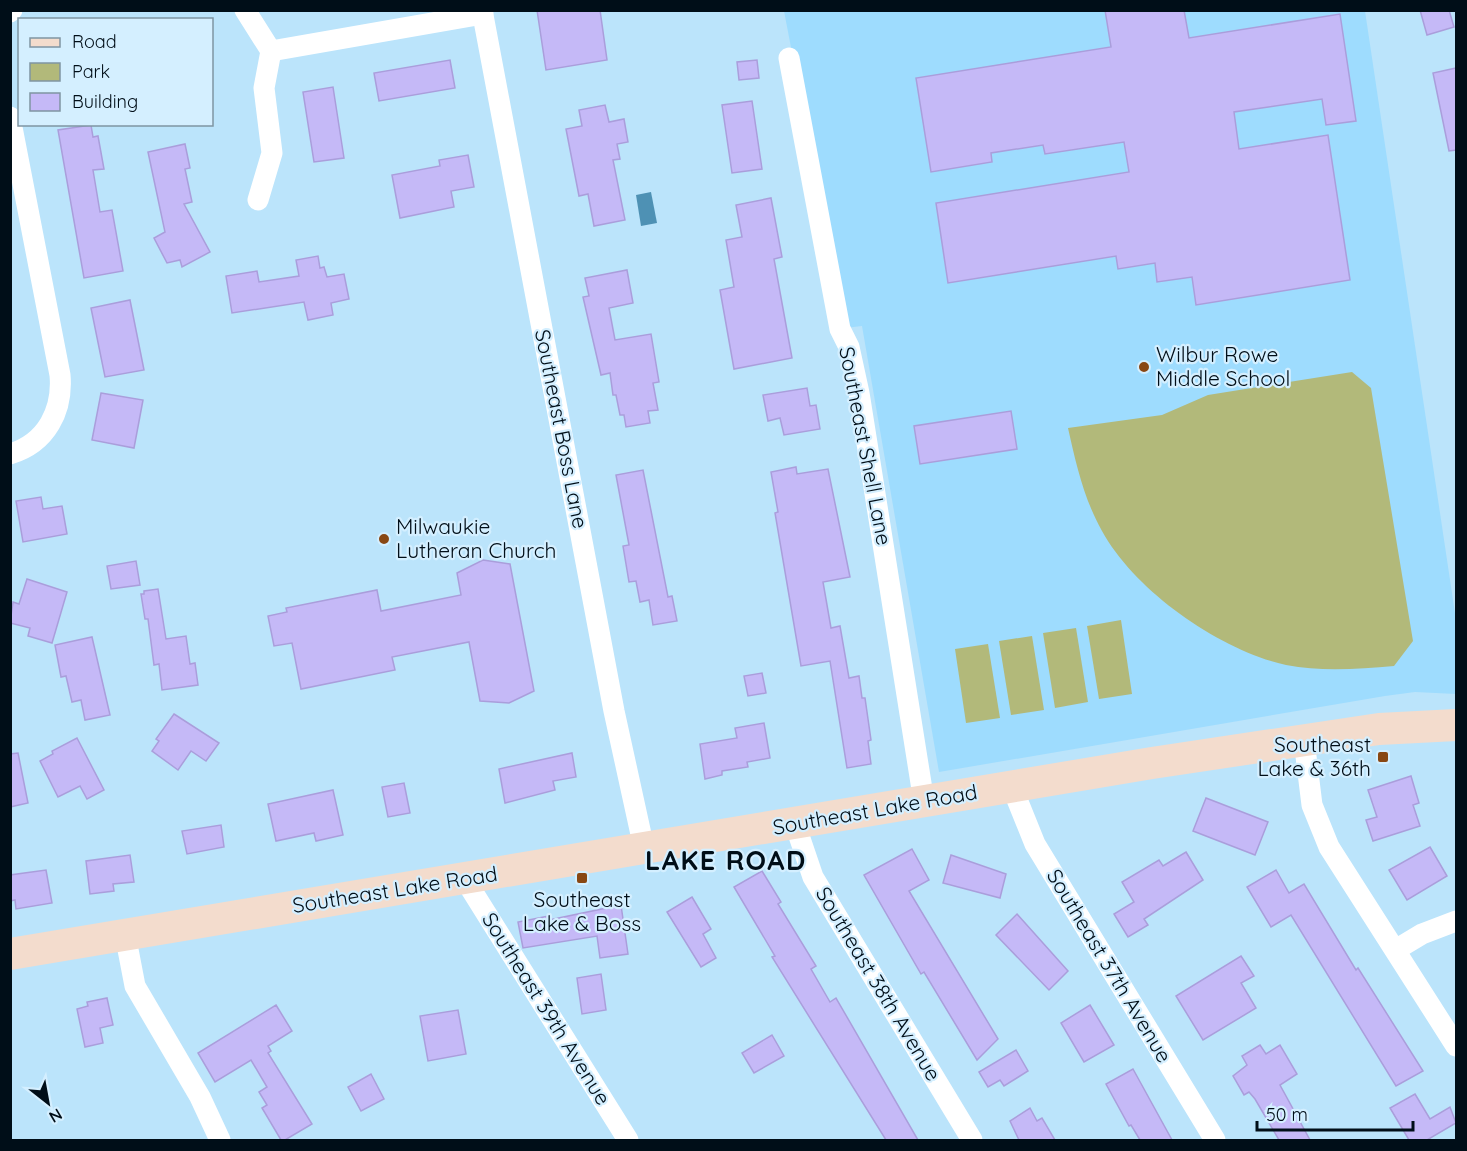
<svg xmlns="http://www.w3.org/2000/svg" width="1467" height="1151" font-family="Quicksand,sans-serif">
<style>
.built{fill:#9edcfe}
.green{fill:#b2b97a}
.water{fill:#4e91b4}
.building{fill:#c5b9f7;stroke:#aa9edb;stroke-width:1.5}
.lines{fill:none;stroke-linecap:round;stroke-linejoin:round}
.street{stroke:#fff;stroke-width:21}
.secondary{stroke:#f3dccd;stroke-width:32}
.poi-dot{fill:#884713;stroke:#d4efff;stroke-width:2}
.labels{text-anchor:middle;stroke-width:4.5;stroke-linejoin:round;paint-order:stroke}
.poi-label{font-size:21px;fill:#000e18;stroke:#d4efff;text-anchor:start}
.street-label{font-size:21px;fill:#000e18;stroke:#d4efff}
.district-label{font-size:27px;font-weight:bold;letter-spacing:1.5px;fill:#000e18;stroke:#d4efff}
</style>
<rect width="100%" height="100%" fill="#bbe4fb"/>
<polygon class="built" points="784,11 1365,11 1456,620 1456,694 1415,692 1385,696 939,772 862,326 845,328"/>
<g class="green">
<path d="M1352 372 1371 388 1413 641 1394 666C1358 669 1322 672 1286 665 1219 650 1135 591 1102 531 1084 499 1076 464 1068 428L1162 415 1208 395Z"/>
<polygon points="1121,620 1132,694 1099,699 1087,626"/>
<polygon points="1076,628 1088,702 1055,708 1043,633"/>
<polygon points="1032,636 1044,710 1011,715 999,641"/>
<polygon points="988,644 1000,718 966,723 955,649"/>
</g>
<polygon class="water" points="651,192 657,223 641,226 636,195"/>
<g class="building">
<polygon points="537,10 600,10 607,60 546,70"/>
<polygon points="1105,10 1184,10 1189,38 1340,14 1356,121 1326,125 1322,99 1234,112 1239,149 1328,135 1350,280 1196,305 1192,277 1157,282 1155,263 1118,269 1116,256 948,283 936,203 1129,172 1124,142 1045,154 1043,145 991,153 992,162 931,172 916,78 1111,47"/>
<polygon points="1420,10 1449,10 1454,27 1427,35"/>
<polygon points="450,60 455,88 379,101 374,73"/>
<polygon points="757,60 759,78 739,80 737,62"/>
<polygon points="1456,68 1456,150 1449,151 1433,73"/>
<polygon points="333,87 344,158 314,162 303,92"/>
<polygon points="752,101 762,169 732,173 722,105"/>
<polygon points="605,105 609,122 624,119 628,142 617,144 620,159 613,160 625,220 594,226 588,194 579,196 566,129 582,126 579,110"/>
<polygon points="91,125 93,137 98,136 104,169 93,170 100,212 112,210 123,271 84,278 58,130"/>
<polygon points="185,144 190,168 185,169 192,202 184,204 210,252 182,267 180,260 167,263 154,238 165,232 148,152"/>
<polygon points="468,155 474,187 451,191 454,207 400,218 392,175 440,166 439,160"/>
<polygon points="771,198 782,257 774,259 792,358 734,369 720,290 734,287 726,240 742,237 736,205"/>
<polygon points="318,256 320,268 324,267 327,277 344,274 349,299 331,303 333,315 308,320 304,302 232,313 226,276 257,271 259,282 299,276 296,260"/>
<polygon points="627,270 633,303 609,308 615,340 651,334 659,382 653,383 658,410 648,411 650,423 626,427 624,415 620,415 616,395 613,395 610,373 601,375 583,297 589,296 585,278"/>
<polygon points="130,300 144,370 105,377 91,308"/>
<polygon points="807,388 810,406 816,405 820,429 784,435 780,418 768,421 763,395"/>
<polygon points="101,393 143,400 134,448 92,440"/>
<polygon points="1011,411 1017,449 920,464 914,426"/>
<polygon points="796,467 797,474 828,469 850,577 823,582 831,628 840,626 849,678 859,676 862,698 865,698 871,740 868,741 871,764 847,768 830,661 801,666 775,513 778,512 771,472"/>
<polygon points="643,470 668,597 672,596 677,621 653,625 649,600 640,602 636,581 629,582 623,546 629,545 616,475"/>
<polygon points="41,497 43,509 62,506 67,534 23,542 16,501"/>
<polygon points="483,560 510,564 534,691 509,703 480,701 469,642 392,657 395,670 301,689 292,643 274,646 268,616 287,612 286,608 377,590 381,611 461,595 457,573"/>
<polygon points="136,561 140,585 111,589 107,566"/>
<polygon points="27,579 67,592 52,643 28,636 30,628 10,623 13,602 19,604"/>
<polygon points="158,589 166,639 186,636 190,664 195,663 198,685 162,690 159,664 154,665 148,619 145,619 141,594 144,594 144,591"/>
<polygon points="92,637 110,715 85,720 81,700 72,702 66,676 61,677 55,645"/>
<polygon points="762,673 766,693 748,696 744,676"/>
<polygon points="174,714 219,743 206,761 191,751 178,770 152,751 159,741 156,739"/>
<polygon points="764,723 770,758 747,762 748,767 722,771 722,775 705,779 700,744 737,738 735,728"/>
<polygon points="77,738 104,790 87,799 80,786 58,797 40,761 53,754 52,751"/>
<polygon points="18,753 28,803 10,807 10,754"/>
<polygon points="572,753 576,777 553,781 555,790 505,803 499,769"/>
<polygon points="1411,776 1419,803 1413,805 1420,826 1373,841 1366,820 1377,817 1368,790"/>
<polygon points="404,783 410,813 388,817 382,787"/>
<polygon points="333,790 343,835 316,841 314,833 276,841 268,804"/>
<polygon points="1206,798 1268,822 1255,855 1193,831"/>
<polygon points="221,825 224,847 187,854 182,831"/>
<polygon points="1430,847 1447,876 1407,900 1389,870"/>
<polygon points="912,849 929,880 909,891 998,1039 977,1060 924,972 921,974 864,875"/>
<polygon points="1186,852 1203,880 1144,919 1148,925 1128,937 1114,914 1134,902 1122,882 1159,860 1163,866"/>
<polygon points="130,855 134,882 113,884 114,891 90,894 86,861"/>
<polygon points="951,855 1006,874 1000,898 943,883"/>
<polygon points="46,870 52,903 16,909 15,900 10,901 10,875"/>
<polygon points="1276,870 1289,893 1304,884 1356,970 1358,968 1423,1071 1396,1086 1291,915 1271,927 1247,887"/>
<polygon points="762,871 781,902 778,904 816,966 811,969 830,1002 836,998 918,1140 886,1140 772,957 775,956 734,887"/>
<polygon points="692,897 711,929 703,934 716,958 701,967 667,912"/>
<polygon points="621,905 628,954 600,958 597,936 523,948 518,922 549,916 549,920"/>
<polygon points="1017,914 1068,971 1049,990 996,935"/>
<polygon points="1241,956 1254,976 1241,983 1256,1008 1203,1040 1176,996"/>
<polygon points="601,974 606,1010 582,1014 577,978"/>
<polygon points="107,998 113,1025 100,1028 103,1043 85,1047 77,1009 88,1006 87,1002"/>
<polygon points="276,1005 292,1031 268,1046 271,1051 268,1053 312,1124 285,1140 281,1140 262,1108 267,1105 259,1092 267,1087 251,1060 215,1082 198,1053"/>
<polygon points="1090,1005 1114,1045 1084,1062 1061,1023"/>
<polygon points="458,1010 466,1054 428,1061 420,1016"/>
<polygon points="772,1035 784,1056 754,1073 742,1053"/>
<polygon points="1260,1045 1266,1054 1280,1045 1297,1074 1280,1085 1310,1140 1279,1140 1255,1099 1249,1092 1244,1095 1233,1076 1247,1065 1242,1056"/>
<polygon points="1016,1050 1028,1071 1004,1086 1000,1080 988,1087 979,1072"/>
<polygon points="1133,1069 1172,1140 1140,1140 1131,1125 1129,1126 1106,1084"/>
<polygon points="371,1074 384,1099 361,1111 348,1087"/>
<polygon points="1415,1094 1430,1119 1450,1107 1456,1123 1427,1140 1409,1140 1390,1108"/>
<polygon points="1030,1108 1037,1121 1042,1118 1055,1140 1019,1140 1010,1121"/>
</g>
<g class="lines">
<g class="street">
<polyline points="245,10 271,51"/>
<polyline points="482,10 614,711 644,848"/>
<polyline points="10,12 12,10"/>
<polyline points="271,51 483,14"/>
<polyline points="789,58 840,329 849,347 859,393 924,802"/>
<path d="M10 117 60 375C63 410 47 443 10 454"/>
<polyline points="258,200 272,153 264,88 271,51"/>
<polyline points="1304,740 1312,805 1329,847 1456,1046"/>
<polyline points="1012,787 1035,844 1215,1140"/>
<polyline points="795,824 813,877 972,1140"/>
<polyline points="464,878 628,1140"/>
<polyline points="125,934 135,986 200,1097 220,1140"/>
<polyline points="1397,949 1422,934 1456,921"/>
</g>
<polyline class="secondary" points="10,954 1152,763 1379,729 1456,725"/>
</g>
<g class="poi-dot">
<circle cx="1144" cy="367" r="6"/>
<circle cx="384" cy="539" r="6"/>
<rect x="1377" y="751" width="12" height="12" rx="3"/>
<rect x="576" y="872" width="12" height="12" rx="3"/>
</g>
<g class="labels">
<g class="poi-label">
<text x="1156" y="362">Wilbur Rowe<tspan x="1156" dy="24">Middle School</tspan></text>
<text x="396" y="534">Milwaukie<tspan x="396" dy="24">Lutheran Church</tspan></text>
<text x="1371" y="752" text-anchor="end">Southeast<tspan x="1371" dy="24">Lake &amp; 36th</tspan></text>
<text x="582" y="907" text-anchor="middle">Southeast<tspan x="582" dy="24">Lake &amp; Boss</tspan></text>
</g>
<g class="street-label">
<text transform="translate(561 429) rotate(79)" y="7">Southeast Boss Lane</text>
<text transform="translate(865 446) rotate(79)" y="7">Southeast Shell Lane</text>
<text transform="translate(875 810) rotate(-10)" y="7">Southeast Lake Road</text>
<text transform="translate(395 890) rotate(-9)" y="7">Southeast Lake Road</text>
<text transform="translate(1109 966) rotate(59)" y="7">Southeast 37th Avenue</text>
<text transform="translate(878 984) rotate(59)" y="7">Southeast 38th Avenue</text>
<text transform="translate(546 1009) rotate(58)" y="7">Southeast 39th Avenue</text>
</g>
<g class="district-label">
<text x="726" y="870">LAKE ROAD</text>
</g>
</g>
<rect width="1467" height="1151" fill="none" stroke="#000e18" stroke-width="24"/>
<rect x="18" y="18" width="195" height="108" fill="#d4efff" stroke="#7f95a3" stroke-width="1.5"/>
<rect x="30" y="38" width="30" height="9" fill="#f3dccd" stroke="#7f95a3" stroke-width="1.5"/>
<text x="72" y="48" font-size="18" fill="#000e18">Road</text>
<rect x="30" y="63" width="30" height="18" fill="#b2b97a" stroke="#7f95a3" stroke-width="1.5"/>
<text x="72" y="78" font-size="18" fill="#000e18">Park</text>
<rect x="30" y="93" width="30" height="18" fill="#c5b9f7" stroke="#7f95a3" stroke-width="1.5"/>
<text x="72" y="108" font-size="18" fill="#000e18">Building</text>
<g transform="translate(48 1103) rotate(149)" stroke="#d4efff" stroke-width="4.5" paint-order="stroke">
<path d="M0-4.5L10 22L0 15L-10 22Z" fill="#000e18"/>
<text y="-9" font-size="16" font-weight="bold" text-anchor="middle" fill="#000e18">N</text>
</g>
<path d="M1257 1121v9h156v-9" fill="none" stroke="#000e18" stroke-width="3"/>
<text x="1266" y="1121" font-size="18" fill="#000e18" stroke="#d4efff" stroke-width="4.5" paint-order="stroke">50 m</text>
</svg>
